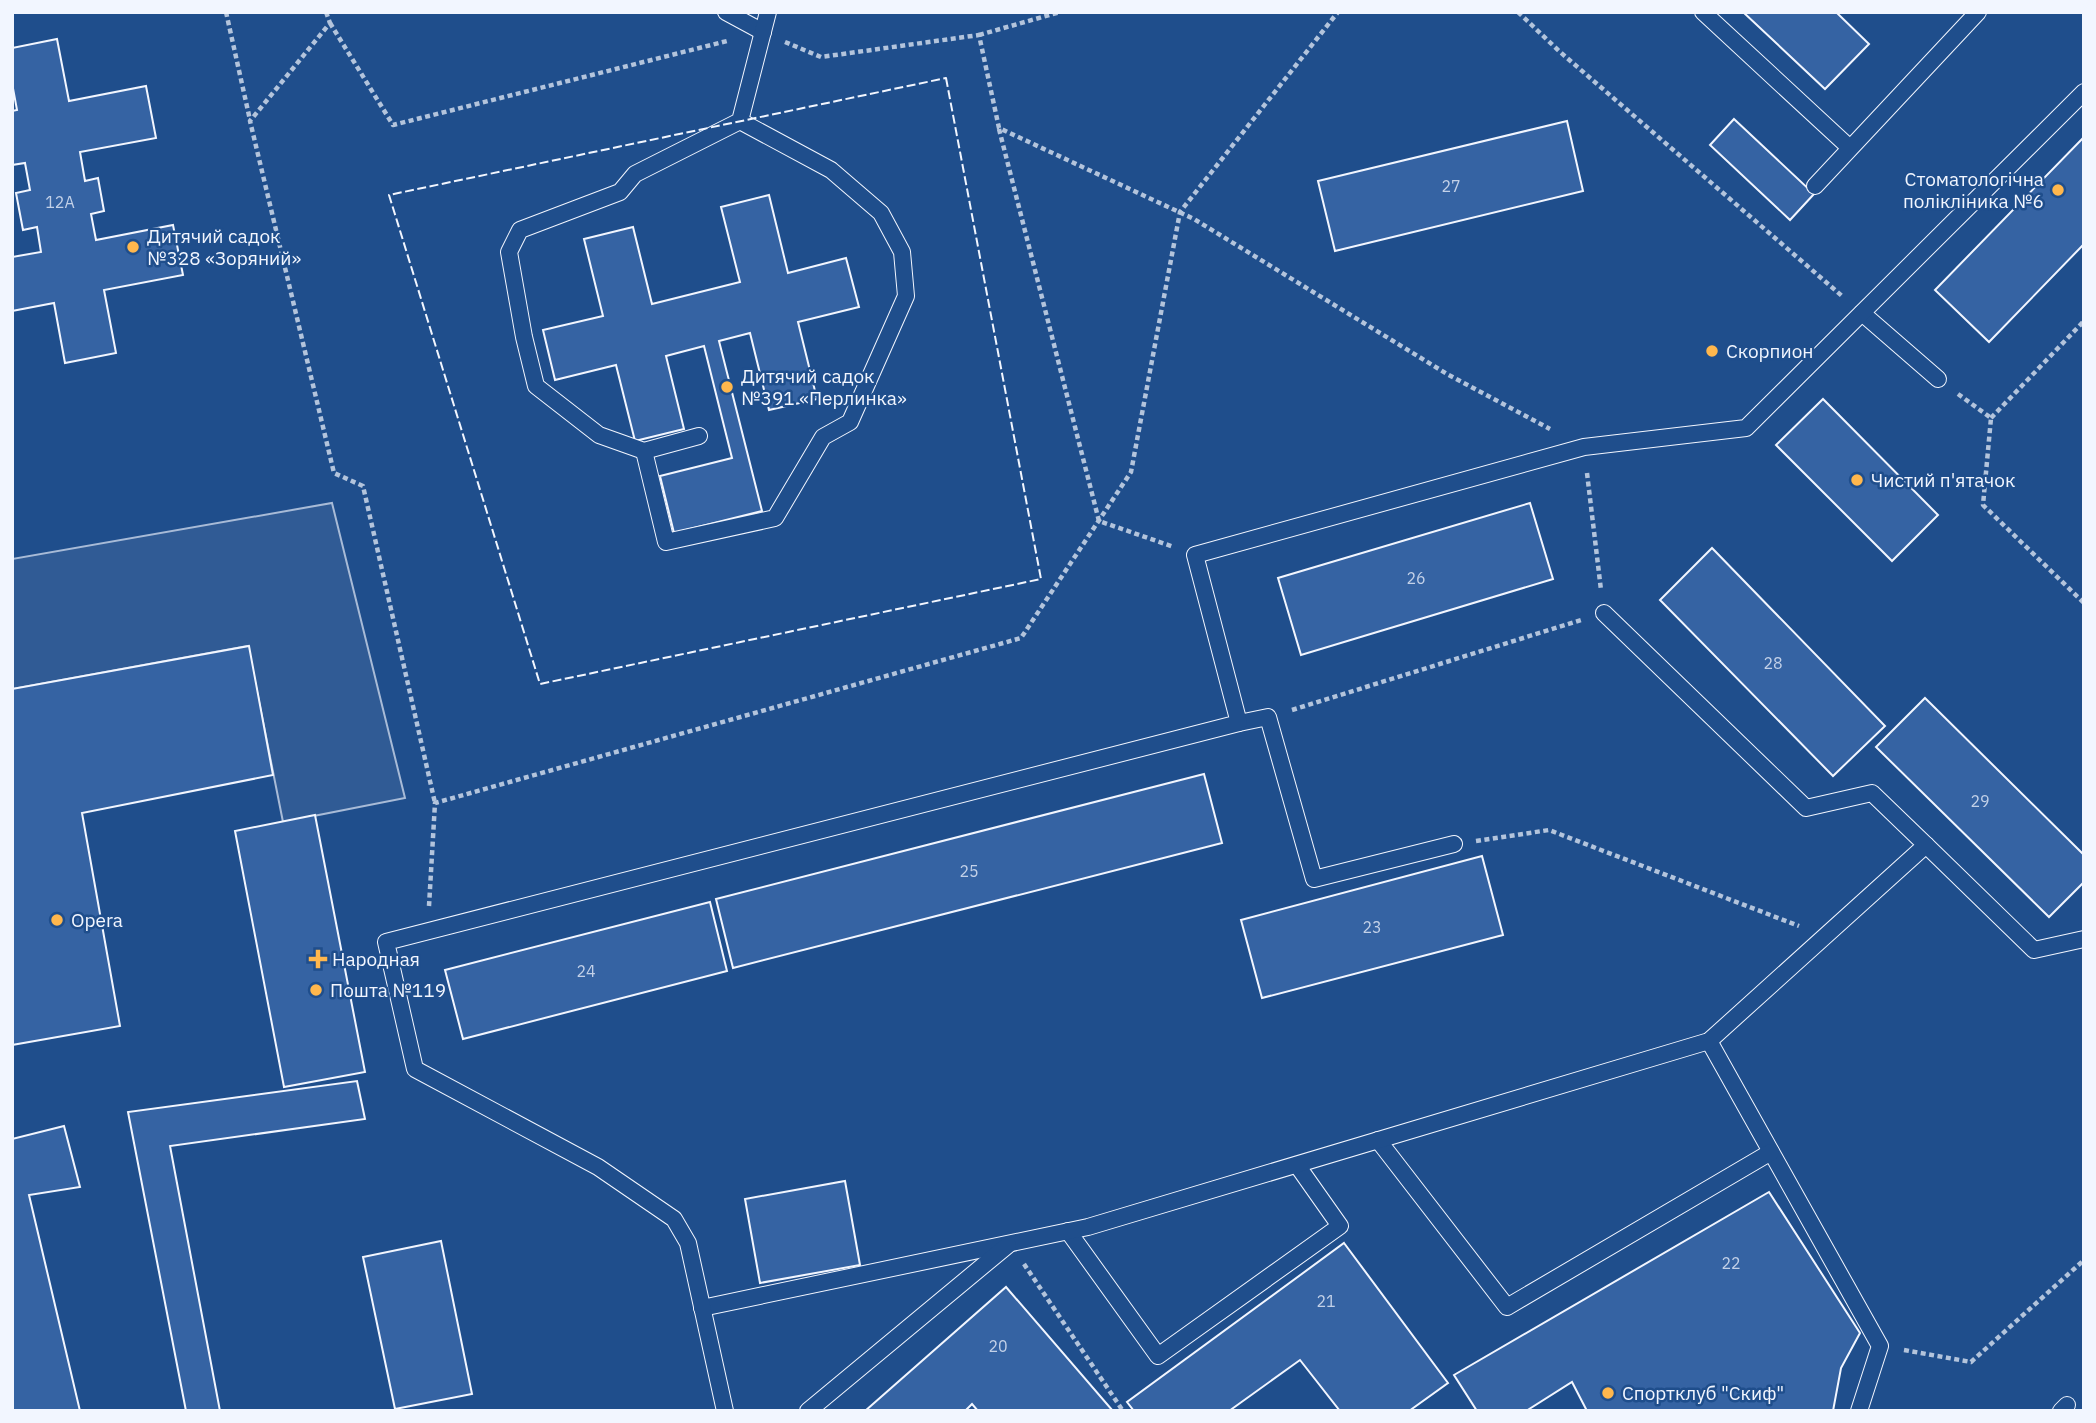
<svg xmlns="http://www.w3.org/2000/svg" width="2096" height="1423" font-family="'IBM Plex Sans',sans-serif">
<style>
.built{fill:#305b95;stroke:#a8bbd7;stroke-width:2}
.building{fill:#3563a3;stroke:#f2f6ff;stroke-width:2}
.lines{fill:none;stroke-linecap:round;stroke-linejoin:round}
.lane-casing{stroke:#f2f6ff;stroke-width:18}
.path{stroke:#b3c4dc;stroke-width:4.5;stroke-dasharray:5 3.5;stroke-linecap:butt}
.lane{stroke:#1f4e8c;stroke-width:16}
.fence{stroke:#f2f6ff;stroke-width:2;stroke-dasharray:9 3.5;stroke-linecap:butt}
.poi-dot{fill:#ffb74d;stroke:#1f4e8c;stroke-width:2.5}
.labels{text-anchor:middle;stroke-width:5;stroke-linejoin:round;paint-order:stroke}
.number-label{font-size:16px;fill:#c3d1e8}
.poi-label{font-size:19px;fill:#f2f6ff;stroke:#1f4e8c;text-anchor:start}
</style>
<rect width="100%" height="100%" fill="#1f4e8c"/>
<polygon class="built" points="332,503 405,798 283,822 248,646 12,689 12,559"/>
<g class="building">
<polygon points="1743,12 1836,12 1869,44 1825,89"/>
<polygon points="57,39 69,101 146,86 156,138 80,152 85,181 98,178 104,211 91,214 96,240 173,225 183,275 104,290 116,353 65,363 54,303 12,311 12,257 41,252 37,227 23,230 16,193 30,190 25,163 12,165 12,111 17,110 12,83 12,48"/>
<polygon points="1734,119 1814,194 1790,220 1710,145"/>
<polygon points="1567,121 1583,191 1335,251 1318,181"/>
<polygon points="2084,137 2084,244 1989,342 1935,290"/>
<polygon points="769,195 788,273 846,258 859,307 798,322 817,399 769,410 750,333 719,341 762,511 674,533 660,476 732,458 704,346 666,356 684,429 635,441 616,365 555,380 543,330 603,316 584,239 633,227 652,304 740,282 721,207"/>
<polygon points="1823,399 1938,515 1892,561 1776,445"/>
<polygon points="1530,503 1553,579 1301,655 1278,578"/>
<polygon points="1712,548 1885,726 1833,776 1660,600"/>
<polygon points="249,646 273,775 82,813 120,1026 12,1045 12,689"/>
<polygon points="1925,698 2084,855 2084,882 2049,917 1876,747"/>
<polygon points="1204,774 1222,843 733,968 716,899"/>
<polygon points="315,815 365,1072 284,1087 235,831"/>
<polygon points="1482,856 1503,935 1262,998 1241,920"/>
<polygon points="710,902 727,971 463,1039 445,970"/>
<polygon points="357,1081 365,1119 170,1146 220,1411 186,1411 128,1112"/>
<polygon points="64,1126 80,1187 29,1195 80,1411 12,1411 12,1139"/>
<polygon points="845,1181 860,1265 760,1283 745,1199"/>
<polygon points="1769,1192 1860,1333 1841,1368 1833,1411 1587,1411 1572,1382 1526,1411 1477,1411 1454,1375"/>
<polygon points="441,1241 472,1394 395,1409 363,1257"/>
<polygon points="1344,1243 1448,1383 1409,1411 1340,1411 1300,1360 1229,1411 1134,1411 1127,1402"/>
<polygon points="1006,1287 1113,1411 978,1411 972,1404 965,1411 865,1411"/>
</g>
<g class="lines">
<g class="lane-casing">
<g id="lane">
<polyline points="726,12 763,32"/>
<polyline points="1703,12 1850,148"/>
<polyline points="1815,186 1978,12"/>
<polyline points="1862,313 1938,379"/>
<polyline points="699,436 644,451 599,435 536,386 524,337 509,252 520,230 620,192 635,174 740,121 768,12"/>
<polyline points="644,451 666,542 775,518 823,437 850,422 906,296 902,252 881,213 831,170 740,121"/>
<polyline points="1239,723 1268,717 1314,879 1454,844"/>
<polyline points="1926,845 2034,950 2084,939"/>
<polyline points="1709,1041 1880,1346 1859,1411"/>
<polyline points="1378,1140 1507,1307 1771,1152"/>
<polyline points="1068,1231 1158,1356 1340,1226 1297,1165"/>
<polyline points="702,1308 1088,1227 1709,1041 1926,845 1872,793 1806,808 1604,613"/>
<polyline points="725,1411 688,1243 674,1219 598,1167 415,1069 386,942 1239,723 1195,555 1584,447 1746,428 2084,92"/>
<polyline points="808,1411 1008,1245"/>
<polyline points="2061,1411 2067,1405"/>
</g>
</g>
<g class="path">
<polyline points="226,12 250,120"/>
<polyline points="326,12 330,23 250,121 334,473 363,486 435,803"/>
<polyline points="1518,12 1559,51 1842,296"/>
<polyline points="330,23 393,125 727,41"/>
<polyline points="979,35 1060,12"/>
<polyline points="785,42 821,57 979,35 999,128 1194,219 1447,374 1550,429"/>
<polyline points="999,129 1099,521 1174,547"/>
<polyline points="1958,394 1991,418 1983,505 2084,603"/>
<polyline points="1991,418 2084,321"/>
<polyline points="1587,473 1601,590"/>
<polyline points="1292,710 1581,620"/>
<polyline points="1476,841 1549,830 1799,926"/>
<polyline points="429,906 435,803 1021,638 1131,472 1180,212 1338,12"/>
<polyline points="1024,1264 1123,1411"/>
<polyline points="1904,1350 1971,1362 2084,1260"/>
</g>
<use href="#lane" class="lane"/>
<polygon class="fence" points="946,78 1041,579 540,684 389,195"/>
</g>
<g class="poi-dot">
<circle cx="2058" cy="190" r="7"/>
<circle cx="133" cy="247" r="7"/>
<circle cx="1712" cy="351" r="7"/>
<circle cx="727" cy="387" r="7"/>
<circle cx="1857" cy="480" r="7"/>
<circle cx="57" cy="920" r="7"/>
<path d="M314.5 948.5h7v7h7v7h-7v7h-7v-7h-7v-7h7z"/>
<circle cx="316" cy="990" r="7"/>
<circle cx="1608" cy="1393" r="7"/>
</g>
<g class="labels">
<g class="number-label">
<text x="1451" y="192">27</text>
<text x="60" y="208">12А</text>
<text x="1416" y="584">26</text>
<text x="1773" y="669">28</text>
<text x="1980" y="807">29</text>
<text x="969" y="877">25</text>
<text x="1372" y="933">23</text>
<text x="586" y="977">24</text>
<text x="1731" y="1269">22</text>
<text x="1326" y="1307">21</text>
<text x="998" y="1352">20</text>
</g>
<g class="poi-label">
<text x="2044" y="186" text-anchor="end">Стоматологічна<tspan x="2044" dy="22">полікліника №6</tspan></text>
<text x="147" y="243">Дитячий садок<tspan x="147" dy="22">№328 «Зоряний»</tspan></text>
<text x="1726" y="358">Скорпион</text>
<text x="741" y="383">Дитячий садок<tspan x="741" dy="22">№391 «Перлинка»</tspan></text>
<text x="1871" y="487">Чистий п'ятачок</text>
<text x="71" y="927">Opera</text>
<text x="332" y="966">Народная</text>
<text x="330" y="997">Пошта №119</text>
<text x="1622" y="1400">Спортклуб "Скиф"</text>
</g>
</g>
<rect width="2096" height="1423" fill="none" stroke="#f2f6ff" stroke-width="28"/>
</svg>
